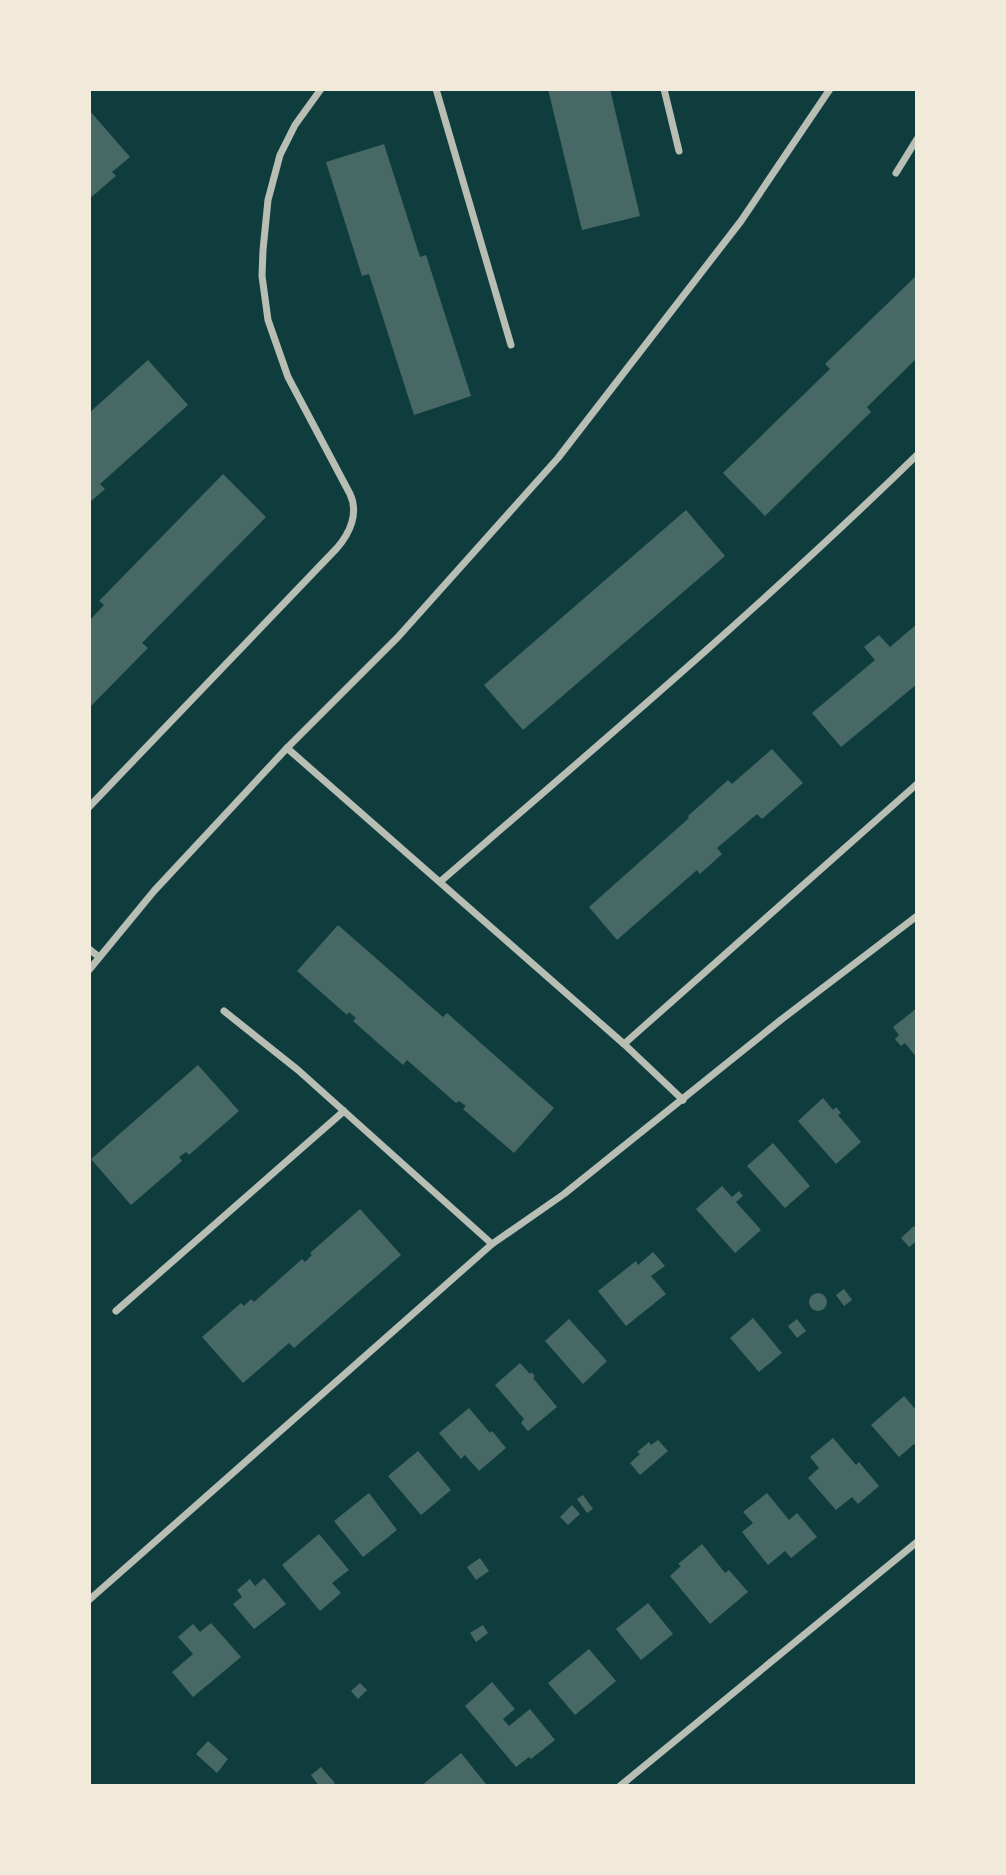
<svg xmlns="http://www.w3.org/2000/svg" width="1006" height="1875" font-family="'Work Sans',sans-serif">
<style>
.building{fill:#486865}
.lines{fill:none;stroke-linecap:round;stroke-linejoin:round}
.minor{stroke:#b8beb3;stroke-width:7}
</style>
<rect width="100%" height="100%" fill="#0f3d3e"/>
<g class="building">
<polygon points="548,89 610,89 640,216 582,230"/>
<polygon points="89,110 130,157 112,172 116,176 89,199"/>
<polygon points="384,144 420,257 426,255 471,396 414,415 369,274 362,276 326,162"/>
<polygon points="917,275 917,358 867,407 871,412 765,516 723,473 830,369 825,364"/>
<polygon points="148,360 188,405 100,484 105,489 89,503 89,413"/>
<polygon points="223,474 266,517 142,643 148,648 89,708 89,621 104,605 99,601"/>
<polygon points="686,510 725,556 523,730 484,685"/>
<polygon points="917,624 917,684 841,747 812,713 875,660 864,647 879,635 890,647"/>
<polygon points="772,749 803,783 762,819 757,814 717,848 722,854 700,874 697,870 617,940 589,907 689,818 688,816 728,780 732,784"/>
<polygon points="338,925 443,1017 447,1013 554,1108 514,1153 463,1109 466,1106 459,1101 456,1103 407,1060 403,1065 353,1021 356,1018 349,1012 347,1015 297,971"/>
<polygon points="917,1008 917,1058 905,1043 901,1046 895,1039 899,1035 893,1027"/>
<polygon points="198,1065 239,1111 189,1155 186,1152 179,1157 182,1161 131,1205 91,1159"/>
<polygon points="823,1098 833,1110 836,1107 841,1113 838,1115 861,1142 836,1164 798,1121"/>
<polygon points="773,1143 810,1186 785,1208 747,1166"/>
<polygon points="722,1186 732,1197 739,1191 743,1196 736,1202 761,1230 735,1253 696,1209"/>
<polygon points="360,1209 401,1255 294,1348 289,1343 243,1383 202,1337 241,1303 244,1306 251,1299 254,1302 302,1259 305,1262 312,1255 310,1253"/>
<polygon points="914,1226 917,1229 917,1241 909,1247 901,1238"/>
<polygon points="653,1252 665,1266 651,1276 666,1294 626,1326 598,1291 636,1261 638,1265"/>
<polygon points="844,1289 852,1300 844,1306 836,1295"/>
<circle cx="818" cy="1302" r="9"/>
<polygon points="753,1318 782,1353 759,1372 730,1338"/>
<polygon points="569,1319 607,1361 583,1384 545,1341"/>
<polygon points="797,1319 806,1331 797,1338 788,1326"/>
<polygon points="520,1363 530,1374 531,1372 535,1376 533,1378 557,1407 528,1431 521,1423 524,1419 495,1385"/>
<polygon points="904,1396 917,1411 917,1447 914,1444 899,1457 871,1425"/>
<polygon points="469,1408 490,1433 492,1431 506,1448 479,1471 465,1455 461,1459 439,1433"/>
<polygon points="833,1438 856,1465 859,1462 879,1486 858,1504 852,1497 836,1510 808,1478 819,1468 810,1457"/>
<polygon points="658,1440 668,1451 640,1475 630,1463 640,1454 637,1452 649,1442 651,1445"/>
<polygon points="418,1451 451,1490 421,1515 388,1476"/>
<polygon points="369,1493 397,1530 363,1557 334,1521"/>
<polygon points="767,1493 789,1520 797,1513 817,1537 791,1558 785,1551 768,1565 742,1532 753,1523 743,1512"/>
<polygon points="583,1495 593,1509 587,1513 577,1499"/>
<polygon points="572,1505 580,1514 568,1525 560,1517"/>
<polygon points="319,1534 349,1570 332,1583 341,1593 320,1611 282,1565"/>
<polygon points="702,1544 725,1573 729,1570 748,1592 710,1624 670,1576 681,1566 678,1564"/>
<polygon points="480,1558 489,1571 476,1580 467,1567"/>
<polygon points="264,1578 286,1604 254,1629 233,1604 242,1597 237,1590 250,1579 255,1586"/>
<polygon points="648,1603 673,1634 641,1660 616,1629"/>
<polygon points="211,1623 241,1657 193,1697 172,1672 193,1654 178,1637 193,1624 200,1632"/>
<polygon points="483,1625 488,1633 476,1642 470,1633"/>
<polygon points="589,1649 616,1681 575,1715 548,1683"/>
<polygon points="492,1682 515,1709 503,1719 509,1726 530,1709 555,1740 531,1759 529,1757 516,1767 465,1706"/>
<polygon points="360,1683 367,1690 358,1699 351,1691"/>
<polygon points="208,1741 228,1759 217,1773 196,1754"/>
<polygon points="461,1753 486,1784 484,1786 421,1786"/>
<polygon points="321,1767 335,1783 331,1786 319,1786 311,1775"/>
</g>
<g class="lines">
<g class="minor">
<polyline points="436,89 511,345"/>
<polyline points="664,89 679,151"/>
<polyline points="896,173 917,139"/>
<polyline points="287,748 624,1044 683,1100"/>
<path d="M89 807 337 548C350 533 359 513 350 494L288 377 268 320 262 276 263 250 268 200 280 155 295 125 321 89"/>
<path d="M441 881C602 742 764 604 917 455"/>
<polyline points="89,949 99,957"/>
<polyline points="89,970 154,891 287,748 398,637 558,458 741,221 830,89"/>
<polyline points="224,1011 298,1070 492,1244"/>
<polyline points="624,1044 917,784"/>
<polyline points="116,1311 344,1111"/>
<polyline points="89,1600 492,1244 564,1194 782,1019 917,916"/>
<polyline points="620,1786 917,1542"/>
</g>
</g>
<rect width="1006" height="1875" fill="none" stroke="#f1e9da" stroke-width="182"/>
</svg>
